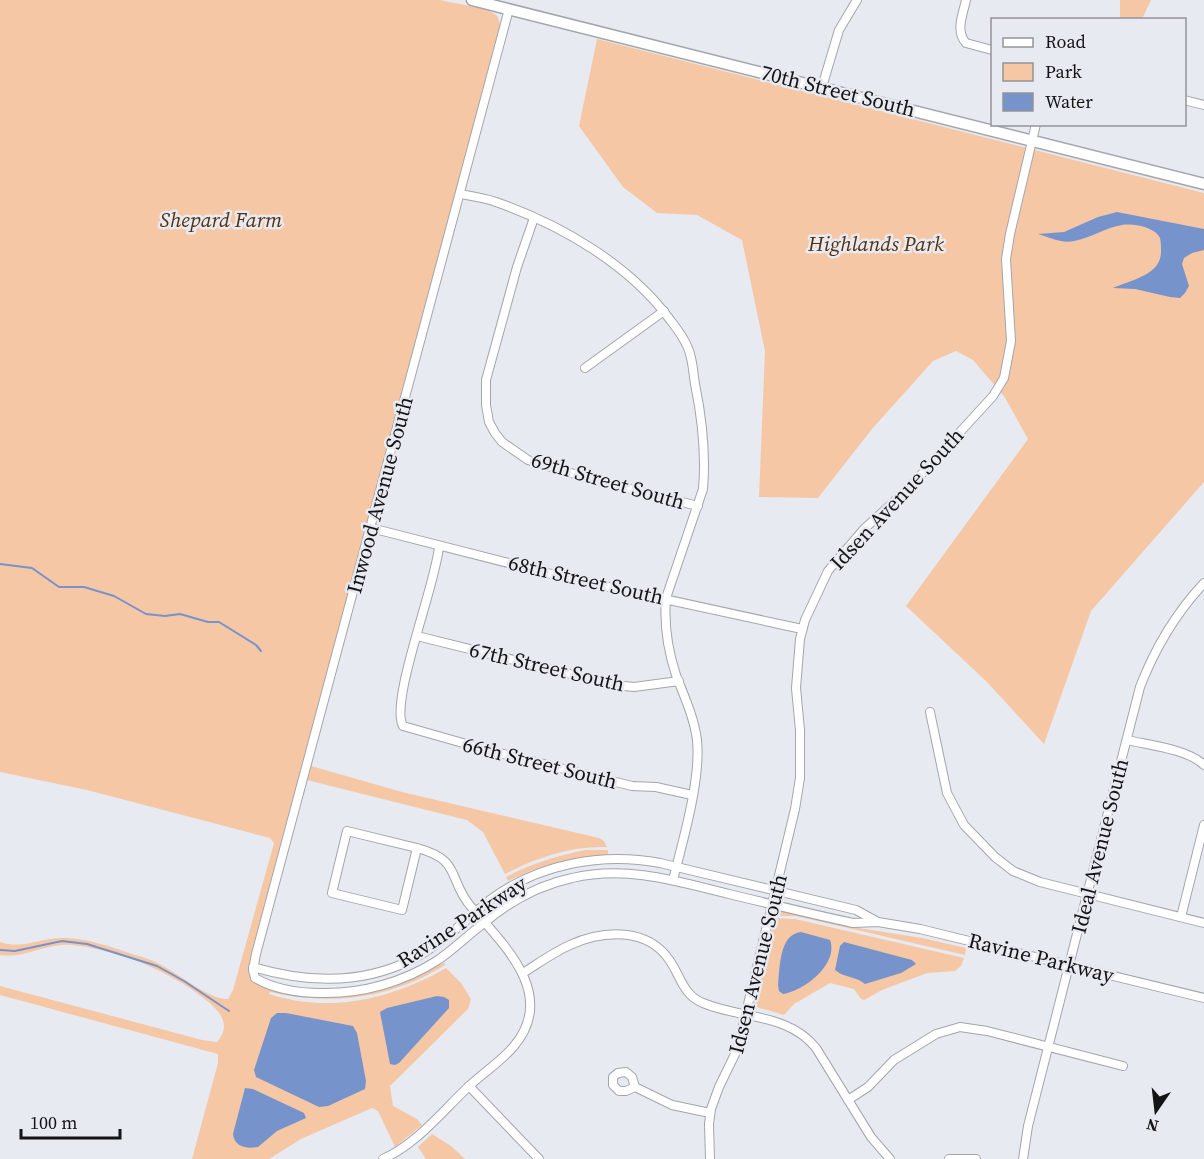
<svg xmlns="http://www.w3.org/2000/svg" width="1204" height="1159" font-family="'Source Serif 4',serif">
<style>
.green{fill:#f5c7a5}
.water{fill:#7693cc}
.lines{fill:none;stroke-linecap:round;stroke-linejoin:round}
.stream{stroke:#7693cc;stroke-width:2}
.minor-casing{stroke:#a2a6ac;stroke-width:10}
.major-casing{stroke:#a2a6ac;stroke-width:13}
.minor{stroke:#fff;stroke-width:8}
.major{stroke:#fff;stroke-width:10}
.labels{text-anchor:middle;stroke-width:5;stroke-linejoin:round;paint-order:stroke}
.street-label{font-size:21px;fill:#131416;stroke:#e7eaf1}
.park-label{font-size:21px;font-style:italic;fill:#57300e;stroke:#e7eaf1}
</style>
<rect width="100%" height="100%" fill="#e7eaf1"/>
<g class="green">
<path d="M0 0H440C451 3 491 8 497 16 500 20 500 26 500 30L248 970 251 980 267 988 363 993 400 983 444 963 445 965C391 999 332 1006 270 992L269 994C330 1014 392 999 446 968L461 983 471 999 468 1009 390 1086 393 1106 417 1119 422 1125 395 1147 378 1111 372 1108 301 1139 269 1159H192L218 1063V1054L0 995V986L202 1040 217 1042C232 1025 220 1011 206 1000 170 971 119 950 72 945 47 942 25 959 0 955V942C22 950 43 937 64 938 87 938 111 947 132 954 143 957 153 960 163 966 179 974 210 1000 228 999L233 990 274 843 270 838 87 790 0 772Z"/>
<polygon points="1120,0 1151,0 1142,19 1120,20"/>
<polygon points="597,39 1204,193 1204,482 1091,611 1044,744 986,681 906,606 1028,439 1004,396 973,360 956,351 933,361 872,429 818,498 759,497 765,351 742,240 697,215 657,213 623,187 579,126"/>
<path d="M311 766 402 792 599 838 604 841 607 847C571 846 537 857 505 874L483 832 467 820 307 780Z"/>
<path d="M585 850H608V855C573 858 539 865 508 881L506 877C532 863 557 856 585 850Z"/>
<polygon points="783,911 846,926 922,938 966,948 965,955 796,916 782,916 776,914"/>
<polygon points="774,918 795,919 964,958 961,966 955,971 927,973 882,990 864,1000 861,999 854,989 830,983 794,1004 784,1015 753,1006"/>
<polygon points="432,1134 451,1146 465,1159 426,1159 418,1147"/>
</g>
<g class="water">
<path d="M1117 212 1204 229V250L1192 253 1184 258 1182 264 1189 286 1185 293 1180 298 1170 297 1135 289 1113 288C1131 280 1161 275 1161 252 1161 248 1161 242 1160 238 1155 227 1133 223 1122 225 1106 227 1091 238 1074 241 1062 244 1049 237 1038 234L1064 232 1098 217Z"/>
<path d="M801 932 830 940C839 964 804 991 783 994L779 991 778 985C780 968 779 934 801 932Z"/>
<path d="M844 942 912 960 916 964 901 973 865 984C856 976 844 978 835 970L840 946Z"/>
<polygon points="437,996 444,997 449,1000 449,1008 399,1063 395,1065 390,1064 380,1012 387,1008"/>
<polygon points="277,1013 286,1013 353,1026 357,1033 366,1081 365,1089 328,1106 319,1107 256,1077 254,1070 271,1018"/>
<path d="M245 1088 253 1089 304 1113 306 1118 277 1131 258 1147C247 1149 234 1147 233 1134Z"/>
</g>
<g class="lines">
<g class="stream">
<polyline points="0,564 32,568 59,587 84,587 114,596 146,614 165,616 180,614 208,622 219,622 256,645 261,651"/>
<polyline points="0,950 15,951 62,941 87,944 157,966 184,981 229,1011"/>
</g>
<g class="minor-casing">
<g id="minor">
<path d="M966 0C963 14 955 31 966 43L992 50"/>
<path d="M509 9 256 954 253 970 255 978C274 989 300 993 321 993 362 994 404 982 438 960 454 949 468 935 484 923 510 901 539 885 572 878 626 865 677 881 729 894 770 904 811 914 853 923L878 922 920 929 1204 998"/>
<polyline points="822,87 839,30 857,0"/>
<polyline points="1184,100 1204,105"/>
<path d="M460 194C472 196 485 198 496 202 562 225 630 265 671 321 678 330 684 338 688 348 693 360 693 372 695 384 702 418 706 454 703 489L666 598C664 623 668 651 676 675 684 696 694 717 697 740 701 780 683 840 673 880"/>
<polyline points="534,218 517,267 486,380 486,405 489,422 495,433 502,442 528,460 594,480 698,506"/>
<polyline points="585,368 664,311"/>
<polyline points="371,528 563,577 802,629"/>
<path d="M439 546C437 581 389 702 403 726L491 751 632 786 656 787 692 795"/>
<polyline points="417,636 615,685 634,687 679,681"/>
<polyline points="930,712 947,793 964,825 995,857 1013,871 1040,882 1204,923"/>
<path d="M1127 740C1148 745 1188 749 1204 765"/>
<polyline points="1181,917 1204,825"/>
<path d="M253 967C307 983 362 985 413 959 442 944 465 920 490 900 538 864 601 852 660 863L856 910 876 921"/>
<path d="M523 973C539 963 554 952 570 945 603 930 648 927 670 961 681 977 683 995 703 1003 741 1019 788 1013 816 1048L871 1137 890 1159"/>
<polyline points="469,1086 539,1159"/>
<polyline points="635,1087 626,1091 619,1091 613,1085 613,1077 618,1073 626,1072 632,1077 635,1087 672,1105 710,1113"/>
<polyline points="848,1100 868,1087 894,1060 936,1034 960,1027 987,1031 1123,1066"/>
<path d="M383 1159C416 1144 440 1114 466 1089 481 1074 501 1062 514 1046 557 995 505 946 472 908 447 880 463 860 417 848L347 831 332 893 402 910 417 848"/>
<polyline points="710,1159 709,1124 711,1109 719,1087 737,1050 795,809 800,778 800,730 796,688 800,639 805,620 828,571 864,529 908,489 993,396 1004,378 1011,341 1006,259 1010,234 1036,124"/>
<polyline points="949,1159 976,1159"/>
<path d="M1023 1159 1028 1126 1140 687C1155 648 1175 614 1204 583"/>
</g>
</g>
<g class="major-casing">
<polyline id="major" points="472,0 1204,184"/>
</g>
<use href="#minor" class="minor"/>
<use href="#major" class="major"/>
</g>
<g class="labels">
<g class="street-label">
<text transform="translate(838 91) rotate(14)" y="7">70th Street South</text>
<text transform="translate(608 481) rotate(16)" y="7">69th Street South</text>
<text transform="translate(380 495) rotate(-75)" y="7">Inwood Avenue South</text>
<text transform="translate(897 499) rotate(-47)" y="7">Idsen Avenue South</text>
<text transform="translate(586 580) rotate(13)" y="7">68th Street South</text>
<text transform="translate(547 667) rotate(13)" y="7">67th Street South</text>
<text transform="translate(540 763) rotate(14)" y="7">66th Street South</text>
<text transform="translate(1100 846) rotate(-76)" y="7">Ideal Avenue South</text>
<text transform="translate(462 922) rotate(-33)" y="7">Ravine Parkway</text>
<text transform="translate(1041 958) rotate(14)" y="7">Ravine Parkway</text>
<text transform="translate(758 964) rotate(-76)" y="7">Idsen Avenue South</text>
</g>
<g class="park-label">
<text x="221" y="227">Shepard Farm</text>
<text x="876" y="251">Highlands Park</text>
</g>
</g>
<rect x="991" y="18" width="195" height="108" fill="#e7eaf1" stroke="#929499" stroke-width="1.5"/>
<rect x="1003" y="38" width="30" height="9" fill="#ffffff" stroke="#929499" stroke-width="1.5"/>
<text x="1045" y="48" font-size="18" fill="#131416">Road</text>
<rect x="1003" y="63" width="30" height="18" fill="#f5c7a5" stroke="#929499" stroke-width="1.5"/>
<text x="1045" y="78" font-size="18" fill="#131416">Park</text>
<rect x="1003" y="93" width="30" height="18" fill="#7693cc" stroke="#929499" stroke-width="1.5"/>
<text x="1045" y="108" font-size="18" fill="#131416">Water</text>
<g transform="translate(1156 1111) rotate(194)" stroke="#e7eaf1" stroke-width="4.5" paint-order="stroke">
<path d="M0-4.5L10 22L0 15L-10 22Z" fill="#131416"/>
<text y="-9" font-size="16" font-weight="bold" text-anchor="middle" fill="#131416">N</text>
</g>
<path d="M21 1129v9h99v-9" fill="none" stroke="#131416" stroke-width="3"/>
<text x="30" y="1129" font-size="18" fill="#131416" stroke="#e7eaf1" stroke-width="4.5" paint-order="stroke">100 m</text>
</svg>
